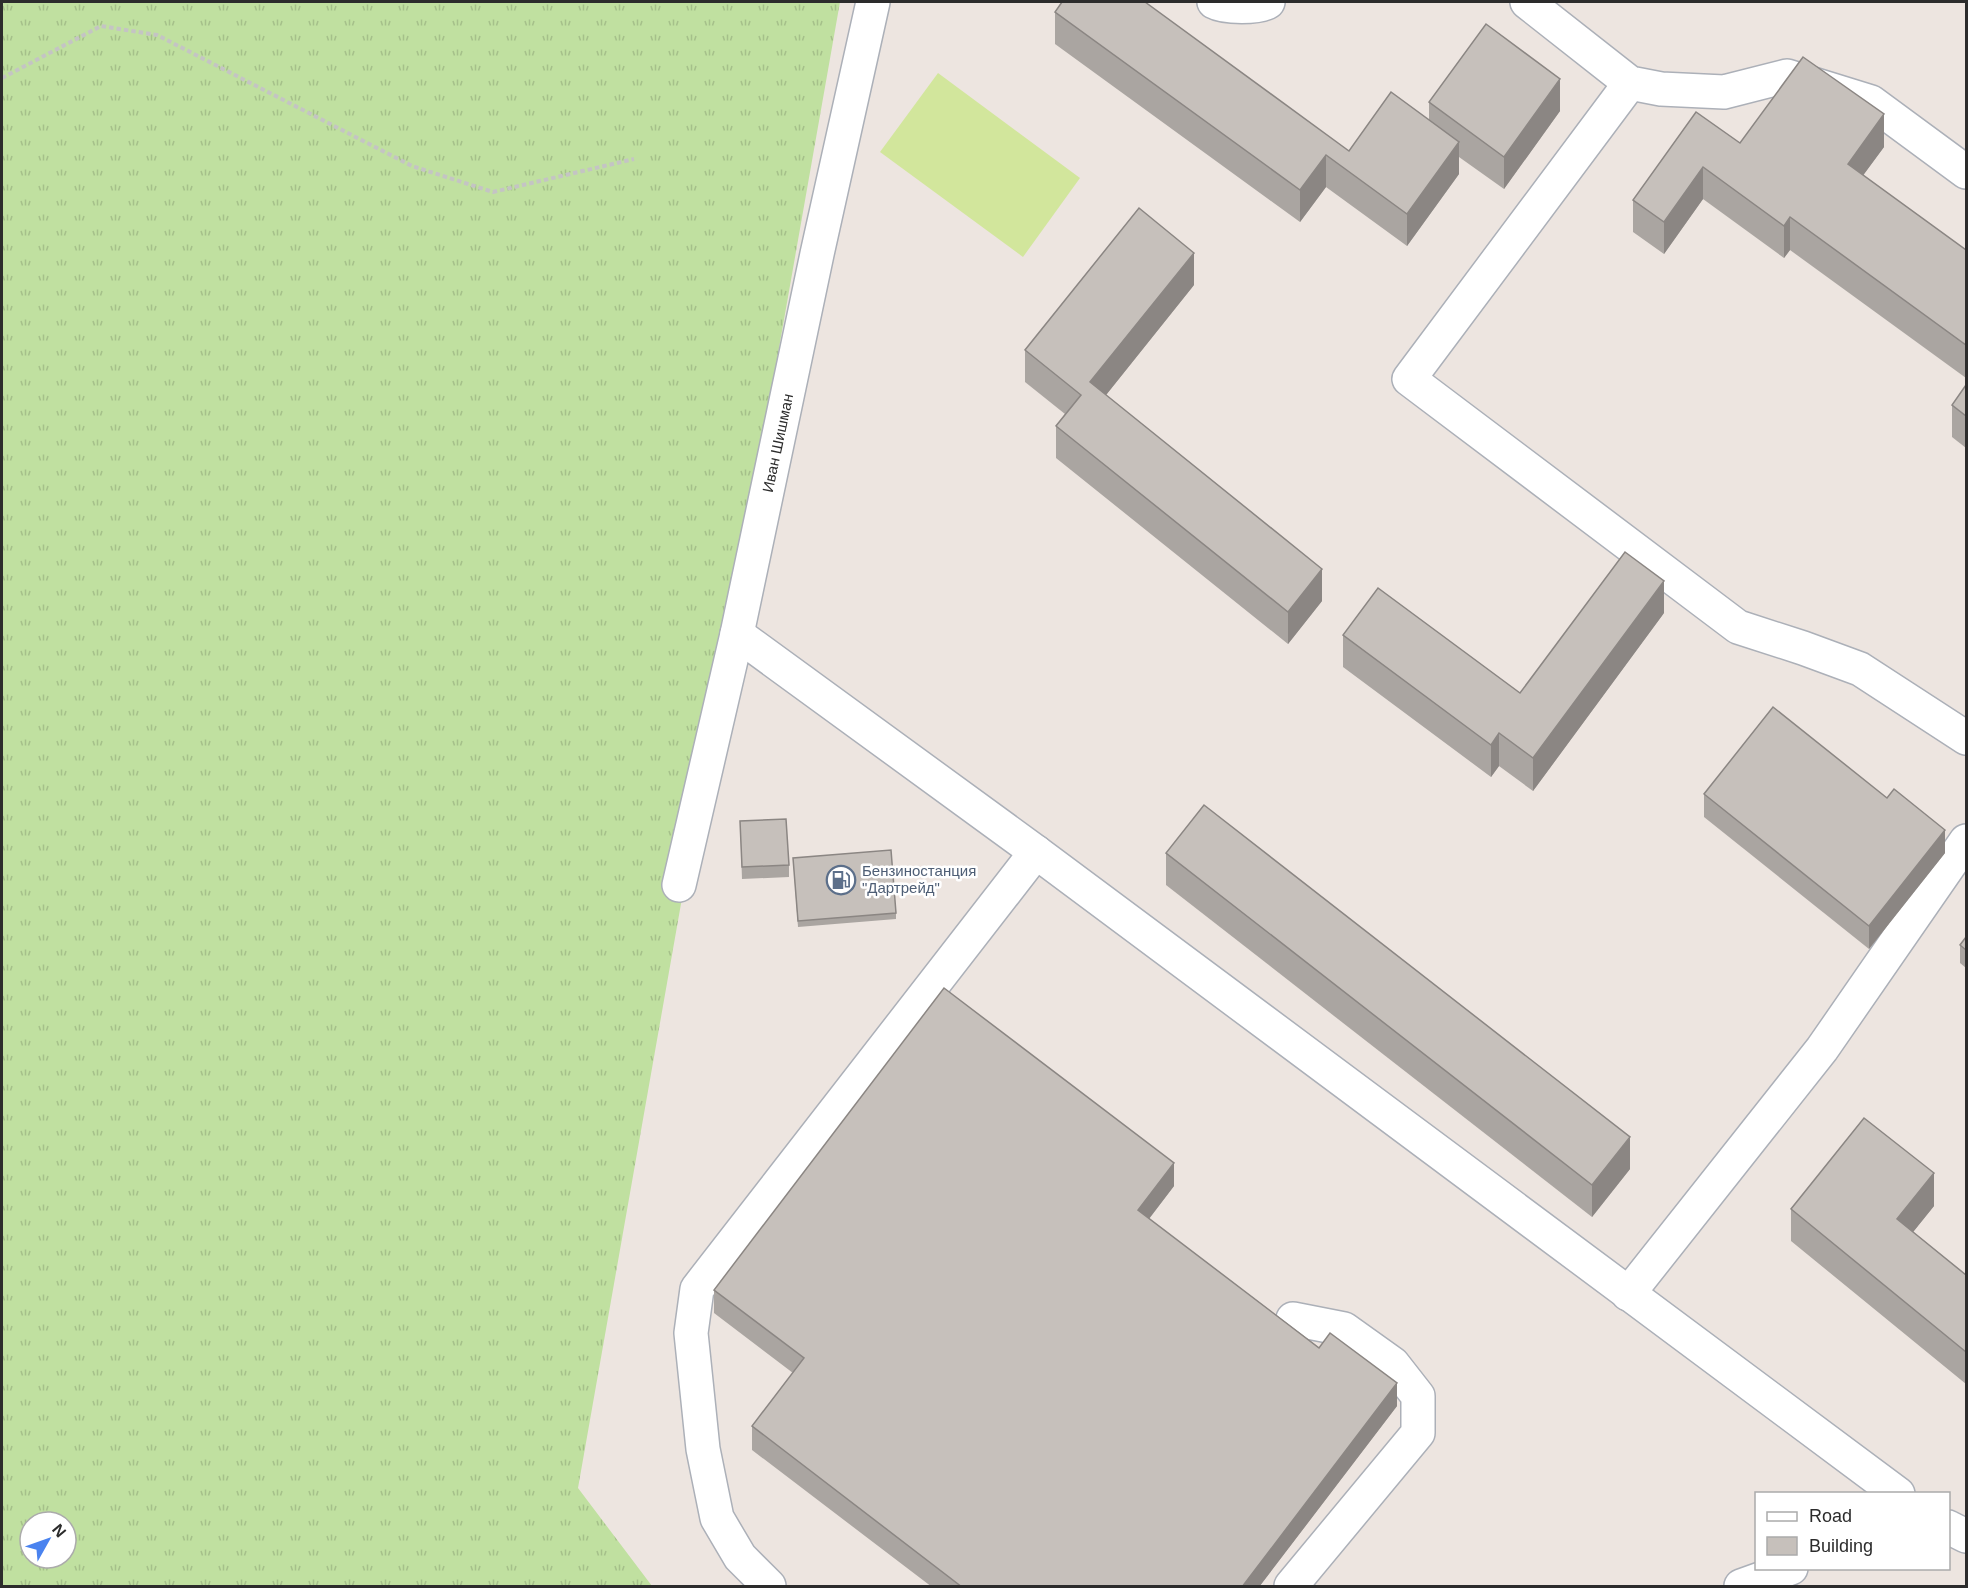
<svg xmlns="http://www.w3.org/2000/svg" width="1968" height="1588" font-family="Helvetica,sans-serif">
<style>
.grass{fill:url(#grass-tufts);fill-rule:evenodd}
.pitch{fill:#d2e69c}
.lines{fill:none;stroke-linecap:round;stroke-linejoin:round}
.minor-casing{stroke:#acb0b8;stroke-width:36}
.path{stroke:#c4c4c4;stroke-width:4;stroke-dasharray:4.5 3;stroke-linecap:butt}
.minor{stroke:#fff;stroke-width:33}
.wall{fill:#aaa5a1}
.shaded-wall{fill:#8b8683}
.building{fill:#c6c0bb;stroke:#8b8683;stroke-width:1.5}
.labels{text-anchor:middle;stroke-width:5;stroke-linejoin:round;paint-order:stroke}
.street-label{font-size:15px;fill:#2c2c2c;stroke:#fff}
.service-label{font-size:15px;fill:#4e5e75;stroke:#fff;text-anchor:start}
</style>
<defs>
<pattern id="grass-tufts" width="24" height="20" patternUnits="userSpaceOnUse" patternTransform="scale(1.5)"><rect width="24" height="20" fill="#c0e0a0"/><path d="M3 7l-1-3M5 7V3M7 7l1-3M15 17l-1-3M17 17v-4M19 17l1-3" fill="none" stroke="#a5c08a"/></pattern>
</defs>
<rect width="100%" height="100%" fill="#ede5e0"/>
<path class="grass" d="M2 2H840L578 1488 652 1586H2ZM30 1522H66V1558H30Z"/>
<polygon class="pitch" points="938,73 1080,178 1023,257 880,152"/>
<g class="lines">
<g class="minor-casing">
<g id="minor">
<path d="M1214 2C1225 8 1259 8 1268 2"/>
<polyline points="1527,2 1630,83 1661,89 1724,92 1787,76 1871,102 1966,172"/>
<polyline points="1630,83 1409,379 1738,627 1803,648 1860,669 1966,738"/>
<polyline points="737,634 1036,852 1898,1494"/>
<polyline points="679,885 737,634 817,254 873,2"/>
<polyline points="1628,1294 1822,1049 1966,841"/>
<polyline points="1948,1527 1966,1536"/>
<polyline points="769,1586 740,1557 717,1518 703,1449 691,1333 697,1289 1036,852"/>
<polyline points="1291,1586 1418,1433 1418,1396 1393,1364 1344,1329 1293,1319"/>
<polyline points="1741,1586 1791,1568"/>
</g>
</g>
<polyline class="path" points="2,78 101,26 157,35 412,166 493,192 634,159"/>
<use href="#minor" class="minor"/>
</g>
<g class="wall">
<polygon points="1055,12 1349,151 1429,120 1429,102 1560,111 1504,189 1459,157 1459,174 1407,246 1326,187 1300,222 1055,44"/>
<polygon points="1740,143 1884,147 1863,175 1966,250 1966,378 1790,250 1784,258 1703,199 1664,254 1633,232 1633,200"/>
<polygon points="1194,285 1106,395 1322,601 1288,644 1056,458 1056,426 1065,414 1025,382 1025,350"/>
<polygon points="1952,405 1966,416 1966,448 1952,437"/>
<polygon points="1664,613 1533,791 1499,766 1491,777 1343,667 1343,635 1520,693"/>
<polygon points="1704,794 1945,853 1869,949 1704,817"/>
<polygon points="740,821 789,865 789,877 742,879"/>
<polygon points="1166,853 1630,1169 1592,1217 1166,885"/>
<polygon points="793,858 896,913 896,919 798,927"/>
<polygon points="1966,937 1966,968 1960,963 1960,945"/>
<polygon points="1174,1186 1149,1219 1397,1406 1259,1587 932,1587 752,1450 752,1426 793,1373 714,1313 714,1290"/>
<polygon points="1934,1206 1913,1232 1966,1275 1966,1384 1791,1241 1791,1209"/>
</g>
<g class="shaded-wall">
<polygon points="1560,79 1560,111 1504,189 1504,157"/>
<polygon points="1884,114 1884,147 1848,196 1848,164"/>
<polygon points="1459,142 1459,174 1407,246 1407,214"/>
<polygon points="1326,155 1326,187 1300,222 1300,190"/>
<polygon points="1703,167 1703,199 1664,254 1664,222"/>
<polygon points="1790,217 1790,250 1784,258 1784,226"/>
<polygon points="1194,253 1194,285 1090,415 1090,382"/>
<polygon points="1322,569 1322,601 1288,644 1288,612"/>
<polygon points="1664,581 1664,613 1533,791 1533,758"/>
<polygon points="1499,733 1499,766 1491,777 1491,745"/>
<polygon points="1945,830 1945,853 1869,949 1869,926"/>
<polygon points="1630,1137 1630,1169 1592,1217 1592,1185"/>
<polygon points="1174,1163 1174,1186 1138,1233 1138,1210"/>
<polygon points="1934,1173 1934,1206 1897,1252 1897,1219"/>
<polygon points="1397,1383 1397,1406 1259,1587 1242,1587"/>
</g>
<g class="building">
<polygon points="1062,2 1145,2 1349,151 1391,92 1459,142 1407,214 1326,155 1300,190 1055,12"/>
<polygon points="1486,24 1560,79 1504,157 1429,102"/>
<polygon points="1803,57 1884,114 1848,164 1966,250 1966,345 1790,217 1784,226 1703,167 1664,222 1633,200 1696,112 1740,143"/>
<polygon points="1139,208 1194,253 1090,382 1322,569 1288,612 1056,426 1081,395 1025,350"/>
<polygon points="1966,385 1966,416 1952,405"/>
<polygon points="1625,552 1664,581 1533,758 1499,733 1491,745 1343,635 1378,588 1520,693"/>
<polygon points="1773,707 1887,798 1894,789 1945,830 1869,926 1704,794"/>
<polygon points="1204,805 1630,1137 1592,1185 1166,853"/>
<polygon points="786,819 789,865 742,867 740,821"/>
<polygon points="891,850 896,913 798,921 793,858"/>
<polygon points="1966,937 1966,950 1960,945"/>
<polygon points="944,988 1174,1163 1138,1210 1319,1348 1330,1333 1397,1383 1242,1587 962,1587 752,1426 804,1358 714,1290"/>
<polygon points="1864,1118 1934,1173 1897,1219 1966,1275 1966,1352 1791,1209"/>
</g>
<defs>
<g id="fuel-ring" transform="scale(1.5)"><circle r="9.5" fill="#fff" stroke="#5c6f8a" stroke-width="1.5"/><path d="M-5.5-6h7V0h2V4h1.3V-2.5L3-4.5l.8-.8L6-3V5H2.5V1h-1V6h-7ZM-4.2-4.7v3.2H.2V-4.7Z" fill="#5c6f8a"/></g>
</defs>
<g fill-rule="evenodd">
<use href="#fuel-ring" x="841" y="880"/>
</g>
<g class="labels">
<g class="street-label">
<text transform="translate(778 443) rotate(-78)" y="5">Иван Шишман</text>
</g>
<g class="service-label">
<text x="862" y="876">Бензиностанция<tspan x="862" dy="17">"Дартрейд"</tspan></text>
</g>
</g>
<rect width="1968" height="1588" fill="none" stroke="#2c2c2c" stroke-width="6"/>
<rect x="1755" y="1492" width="195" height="78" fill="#ffffff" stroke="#ababab" stroke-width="1.5"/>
<rect x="1767" y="1512" width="30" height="9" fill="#ffffff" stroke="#ababab" stroke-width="1.5"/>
<text x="1809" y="1522" font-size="18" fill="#2c2c2c">Road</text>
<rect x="1767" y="1537" width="30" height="18" fill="#c6c0bb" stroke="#ababab" stroke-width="1.5"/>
<text x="1809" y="1552" font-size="18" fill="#2c2c2c">Building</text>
<g transform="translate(48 1540) rotate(50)"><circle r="28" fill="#ffffff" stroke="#ababab" stroke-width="1.5"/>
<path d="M0-4.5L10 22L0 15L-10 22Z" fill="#4a83ef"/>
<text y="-9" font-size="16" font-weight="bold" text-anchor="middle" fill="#2c2c2c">N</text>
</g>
</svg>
